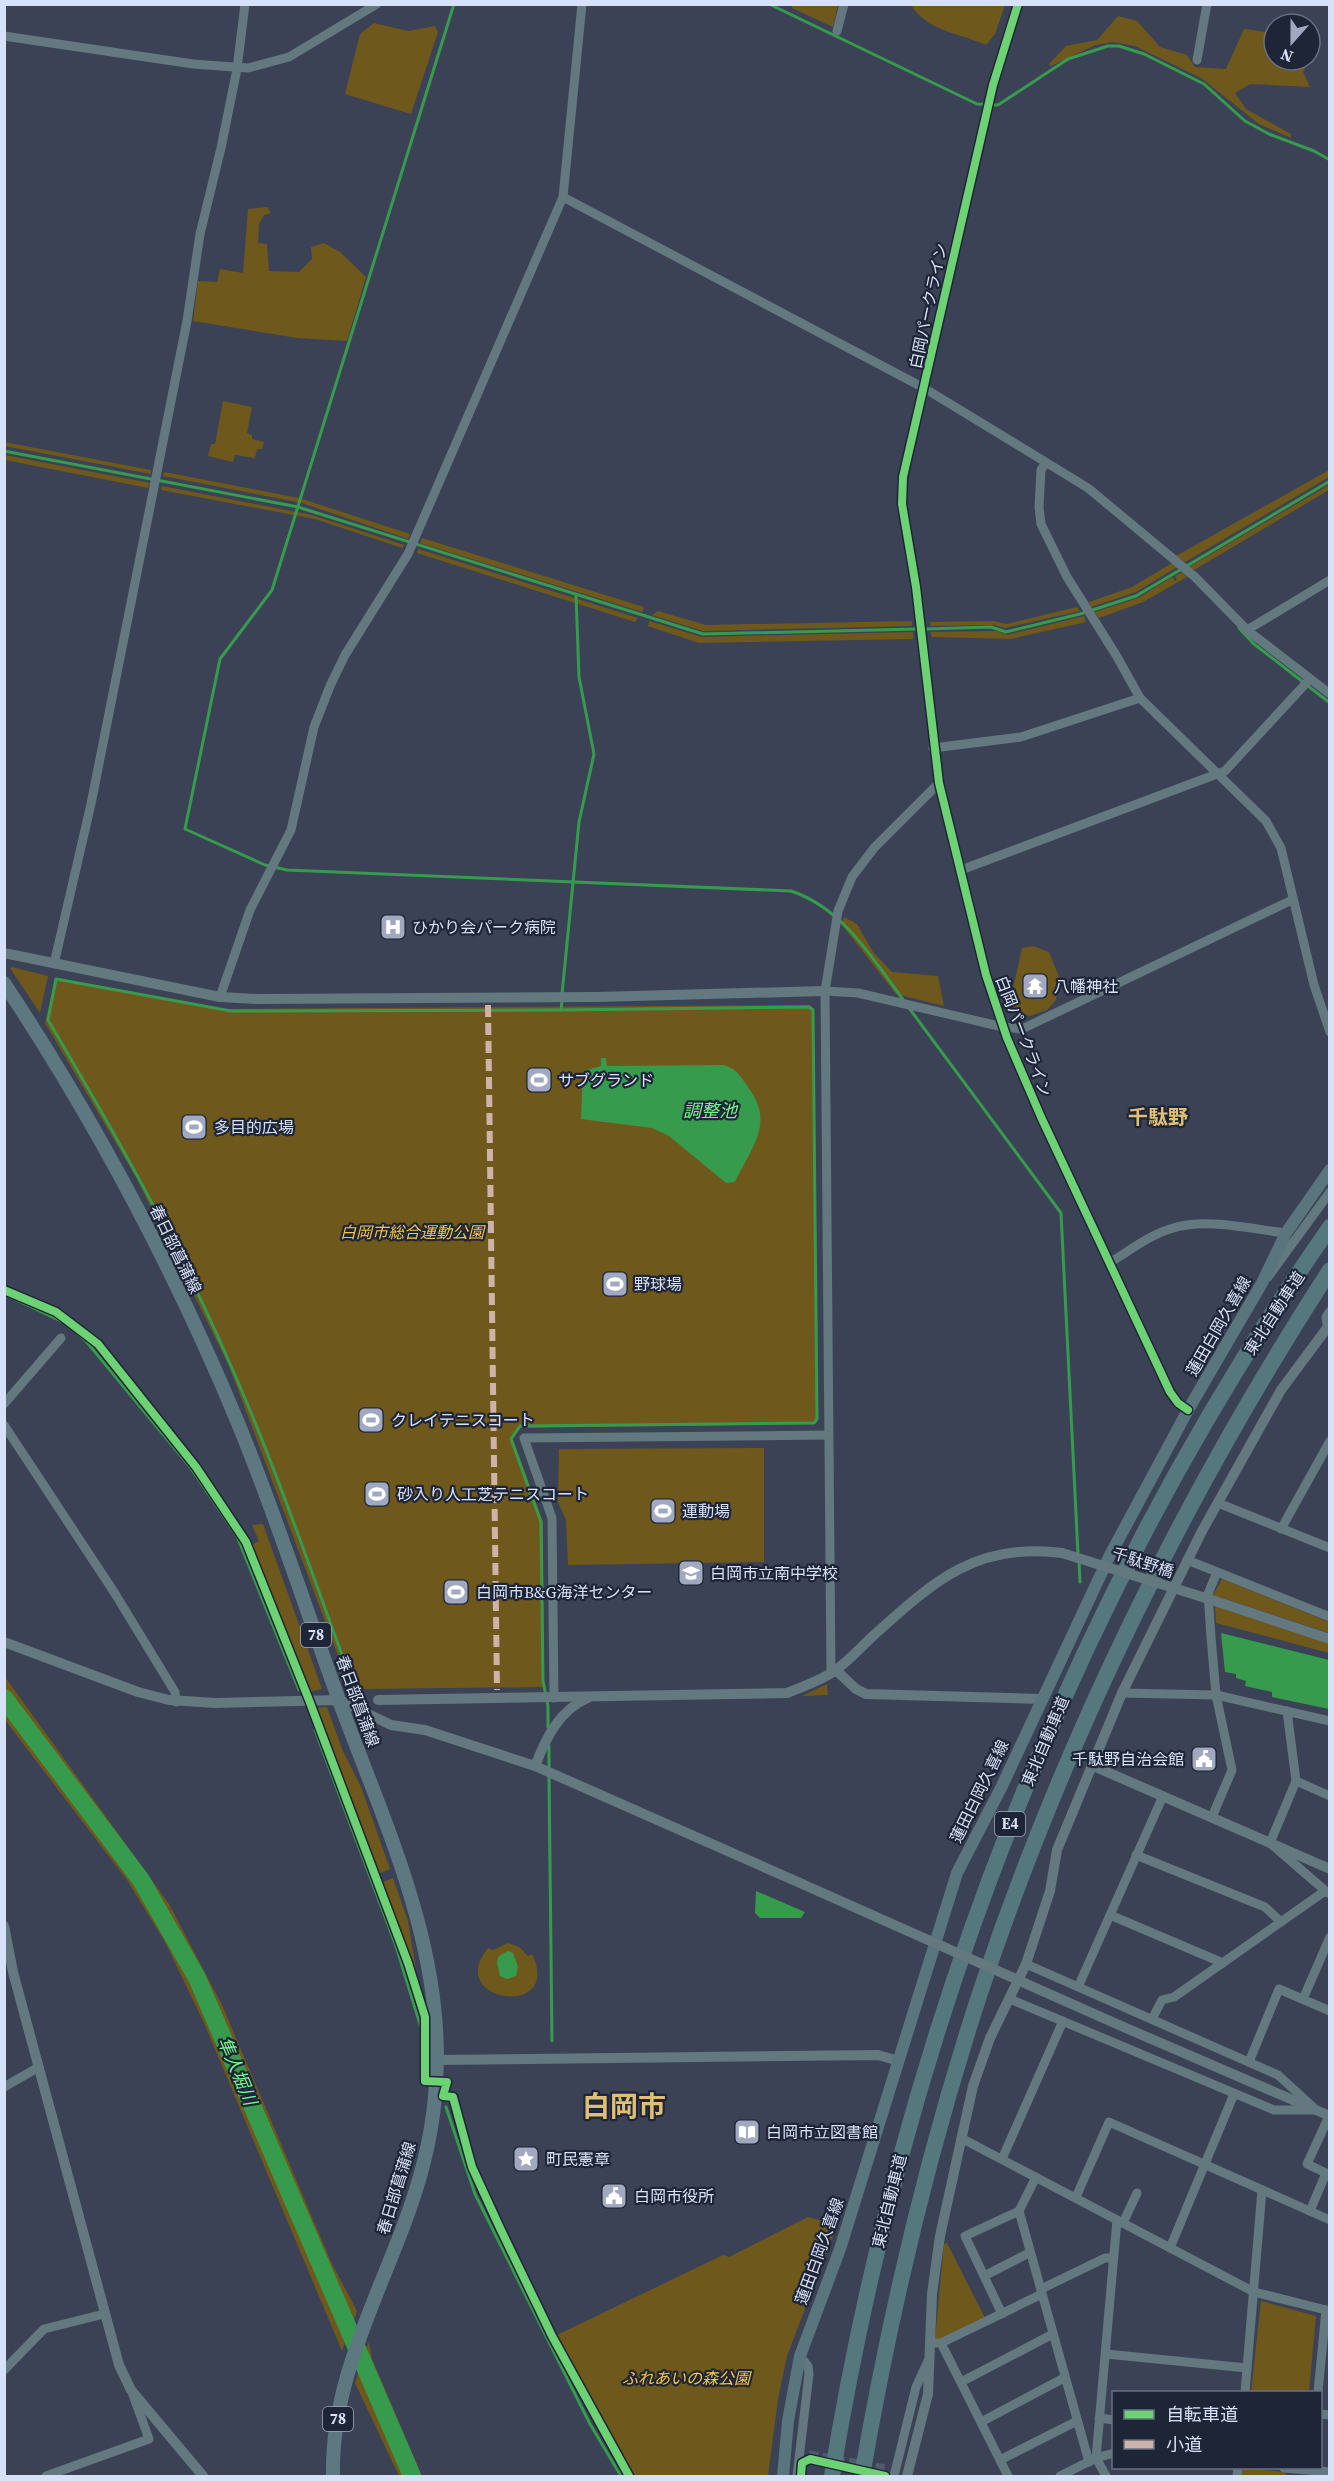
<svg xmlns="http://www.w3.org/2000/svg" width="1334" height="2481" font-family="'Source Serif 4','Noto Sans JP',serif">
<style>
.green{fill:#6f581b}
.water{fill:#379b4e}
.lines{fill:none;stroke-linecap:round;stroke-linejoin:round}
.stream{stroke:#379b4e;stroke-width:3}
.river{stroke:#379b4e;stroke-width:18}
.minor-tunnel{stroke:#525a6e;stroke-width:9;stroke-dasharray:9 4.5;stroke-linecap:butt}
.minor{stroke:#63787f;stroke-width:9}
.tertiary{stroke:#63787f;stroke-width:10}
.secondary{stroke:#59757e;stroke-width:12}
.primary{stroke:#5d7880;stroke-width:14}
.motorway{stroke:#55777e;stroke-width:16}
.tertiary-bridge{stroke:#63787f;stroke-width:10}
.quiet{stroke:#ceb3a9;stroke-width:6;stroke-dasharray:12 6;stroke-linecap:butt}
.cycleway-casing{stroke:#1e2536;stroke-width:11}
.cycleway{stroke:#6cd273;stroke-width:8}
.labels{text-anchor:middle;stroke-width:4.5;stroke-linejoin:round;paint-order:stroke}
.shield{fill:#1e2536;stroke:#a0a9be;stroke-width:1.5}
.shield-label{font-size:15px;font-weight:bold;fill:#d7e1f8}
.street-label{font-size:16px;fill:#d7e1f8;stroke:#1e2536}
.poi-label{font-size:16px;fill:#d7e1f8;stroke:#1e2536;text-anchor:start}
.park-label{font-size:16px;font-style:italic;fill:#f7c542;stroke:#1e2536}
.water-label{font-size:18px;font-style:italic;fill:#77fa8c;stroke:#1e2536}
.quarter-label{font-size:20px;font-weight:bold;fill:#dfbf75;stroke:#1e2536}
.town-label{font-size:28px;font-weight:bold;fill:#dfbf75;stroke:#1e2536}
</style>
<rect width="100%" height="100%" fill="#3b4256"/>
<g class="green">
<polygon points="792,5 838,5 833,27 792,8"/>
<path d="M911 5H1005L995 34 986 45C959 33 927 31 911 5Z"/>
<polygon points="1118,16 1137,21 1160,47 1187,55 1195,67 1226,69 1244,29 1274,33 1274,60 1309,60 1303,72 1310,87 1250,84 1235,93 1246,109 1291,134 1291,138 1259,124 1201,78 1135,46 1113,42 1095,45 1051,66 1049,64 1066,46 1097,40"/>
<polygon points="374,23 408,31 435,26 438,32 411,114 345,94 360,34"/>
<polygon points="267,207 271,213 264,215 259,224 258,243 267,244 269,271 299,272 312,259 311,247 324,243 340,252 366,277 347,341 297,338 193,321 198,281 217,282 220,269 243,273 248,209"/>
<polygon points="223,401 252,407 247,433 252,435 252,439 264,442 262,449 257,449 255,458 235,455 233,462 208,456 211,444 215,444"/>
<polygon points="4,442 151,470 151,474 5,446"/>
<polygon points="5,455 150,483 148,488 5,460"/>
<polygon points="1329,470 1329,477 1185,562 1176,556"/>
<polygon points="164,472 299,498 410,534 408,539 302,503 163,476"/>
<polygon points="1329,485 1329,490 1194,570 1189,567"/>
<polygon points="162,486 312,515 404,545 402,548 315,519 161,490"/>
<polygon points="422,538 644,607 642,612 420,543"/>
<polygon points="418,549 638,618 635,622 417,553"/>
<polygon points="1172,563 1177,567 1136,592 1091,607 1089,602 1132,587"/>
<polygon points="1182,572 1187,577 1143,602 1099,618 1095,612 1138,598 1172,577 1175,581 1177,580 1175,576"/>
<polygon points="1077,607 1080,611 1005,628 994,625 931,626 930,622 993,621 1007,624"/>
<polygon points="658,611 706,625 912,621 912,626 703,631 652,615"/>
<polygon points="1084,616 1086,622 1011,639 932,637 930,632 996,631 1007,635"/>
<polygon points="649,621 702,637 913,632 913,639 699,643 648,626"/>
<polygon points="844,917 857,924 873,952 892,972 938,976 944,1006 896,994 842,925"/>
<polygon points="1033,946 1049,952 1059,977 1056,1000 1047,1010 1030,1016 1016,1012 1010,1002 1022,948"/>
<polygon points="12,967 48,976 40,1013 10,968"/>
<polygon points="55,978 221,1009 810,1005 814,1009 818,1420 814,1424 520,1428 513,1439 543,1522 544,1683 542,1687 364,1689 346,1677 229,1366 136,1177 45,1023"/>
<polygon points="764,1448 764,1562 568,1565 566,1520 558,1502 559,1449"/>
<polygon points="263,1524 322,1689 309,1692 306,1686 251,1545 259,1541 252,1525"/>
<polygon points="1222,1579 1329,1622 1329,1633 1213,1595"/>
<polygon points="1215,1605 1329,1643 1329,1653 1216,1623"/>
<polygon points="5,1677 169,1904 222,2005 332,2264 357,2311 354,2319 202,1976 160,1899 5,1691"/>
<polygon points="827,1684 828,1695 802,1696"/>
<polygon points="327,1707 342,1749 361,1787 390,1869 378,1874 315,1708"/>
<polygon points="4,1709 101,1835 154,1913 205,2013 345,2343 342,2351 204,2023 165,1942 127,1880 5,1720"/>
<polygon points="393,1878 408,1921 420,1994 381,1883"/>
<path d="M508 1943 519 1947 528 1956 532 1954C564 2019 443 2003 488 1948L493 1950Z"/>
<polygon points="808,2217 833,2224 835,2230 787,2356 778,2399 768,2476 634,2476 623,2461 557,2335 723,2255 729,2257"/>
<polygon points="947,2243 985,2318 939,2341 935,2339 944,2244"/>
<polygon points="1261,2301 1316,2316 1309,2392 1251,2392"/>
<polygon points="369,2342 372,2359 422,2476 417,2476 365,2352"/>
<polygon points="359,2370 405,2476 399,2476 355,2383"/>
<polygon points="1244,2468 1285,2472 1287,2476 1239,2476 1240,2470"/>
</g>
<g class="water">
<path d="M601 1058H606L607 1066 724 1065C737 1069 741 1077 748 1087 775 1123 752 1146 735 1182L726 1183 669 1136 652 1128 581 1119 583 1071 601 1066Z"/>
<polygon points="1221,1633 1329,1660 1329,1709 1272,1697 1272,1692 1245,1686 1246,1681 1236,1678 1236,1674 1225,1672"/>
<polygon points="756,1891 805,1912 801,1918 760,1918 755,1913"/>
<polygon points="508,1951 513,1953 518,1967 516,1976 507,1979 500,1976 497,1962 499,1956"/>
</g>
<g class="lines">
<g class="stream">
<path d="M454 4 272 590 220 659 185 829 265 865 287 870 791 891C843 908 873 959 904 1001"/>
<polyline points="769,4 977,104 998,105 1068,59 1108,46 1119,46 1144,54 1204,84 1245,121 1269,134 1314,151 1330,160"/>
<polyline points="4,451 298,507 703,634 918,629"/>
<polyline points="1239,628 1254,644 1330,703"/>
<polyline points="925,629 991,627 1006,632 1080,614 1136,596 1330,481"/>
<polyline points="562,994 579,822 594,754 579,677 576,595"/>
<polyline points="909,1008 1061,1213 1078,1554"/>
<polyline points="4,1294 67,1324 86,1341 190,1467 237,1536 299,1690"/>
<polyline points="1079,1561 1080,1582"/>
<path d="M348 1671C309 1566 273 1459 227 1357 176 1240 113 1130 48 1020L56 979 231 1011 561 1010"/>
<polyline points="548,1727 548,1706 543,1681 541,1522 511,1439 520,1426 814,1423 817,1419 813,1010 809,1007 561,1010 562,1001"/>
<polyline points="315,1730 396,1946 423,2034"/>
<polyline points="549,1746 549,1769"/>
<polyline points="549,1776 552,2041"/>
<polyline points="446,2107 475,2194 590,2424 621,2476"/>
</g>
<polyline class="river" points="4,1698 141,1880 197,1978 412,2476"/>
<polyline class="minor-tunnel" points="809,2455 886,2469"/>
<g class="minor">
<polyline points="837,31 844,4"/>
<polyline points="4,36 193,64 248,68 289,57 377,4"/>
<polyline points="1197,60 1207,4"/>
<polyline points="563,197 924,388 1088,488 1195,577 1247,630 1330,694"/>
<polyline points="1045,464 1041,470 1039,507 1041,524 1067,577 1116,655 1140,698 1266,821 1281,848 1314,985 1330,1032"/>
<polyline points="1247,630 1330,580"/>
<polyline points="933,748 1021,737 1140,698"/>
<polyline points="961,870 1225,771 1309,680"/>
<polyline points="54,964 91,804 187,321 200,234 221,148 237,69 245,4"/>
<polyline points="825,991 858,993 1003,1027 1022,1029 1292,900"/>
<polyline points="220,997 250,910 291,830 314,727 330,686 345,655 408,554 563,197 582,4"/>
<path d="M1109 1263C1129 1251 1148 1236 1170 1229 1206 1217 1250 1229 1286 1233"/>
<polyline points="1268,1277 1330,1192"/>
<polyline points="1328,1331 1326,1317 1330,1311"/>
<polyline points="4,1404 61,1338"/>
<polyline points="4,1425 114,1592 175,1692 176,1702"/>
<polyline points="1218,1503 1330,1548"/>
<polyline points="1281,1529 1330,1441"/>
<polyline points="1187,1560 1330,1617"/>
<polyline points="831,1673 825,991 838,911 852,877 874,848 939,783"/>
<polyline points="1122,1693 1216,1695 1330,1721"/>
<polyline points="554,1698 552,1518 524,1438 828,1435"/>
<polyline points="1287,1711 1296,1781 1270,1843 1328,1893"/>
<polyline points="1296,1781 1330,1796"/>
<polyline points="1212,1817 1232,1770 1216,1695 1211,1637 1208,1594 1217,1572"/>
<polyline points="1136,1855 1265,1907 1281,1922"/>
<polyline points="1110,1915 1223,1963"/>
<polyline points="1026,1964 1278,2075 1313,2107"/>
<polyline points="1078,1987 1163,1796"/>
<polyline points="1010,1999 1274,2110 1315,2110"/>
<polyline points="1303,1999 1330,1937"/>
<polyline points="1152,2019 1162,2000 1174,1997 1325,1891"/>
<polyline points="1249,2062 1279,1989 1330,2011"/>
<polyline points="4,2087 39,2067"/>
<polyline points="961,2138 1254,2292 1330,2311"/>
<polyline points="1002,2159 1063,2021"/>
<polyline points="1036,2177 1019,2211 1089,2462"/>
<polyline points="1076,2197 1109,2122 1330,2220"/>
<polyline points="1310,2211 1326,2173 1307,2164 1329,2116"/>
<polyline points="1123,2223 1137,2193"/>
<polyline points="1170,2248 1234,2094"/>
<polyline points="984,2276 1029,2253"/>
<polyline points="1041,2289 1105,2258 1113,2258"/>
<polyline points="1002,2314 965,2236 1019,2211"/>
<polyline points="935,2343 941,2343 1042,2294"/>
<polyline points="941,2343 1008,2476"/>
<polyline points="1106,2354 1247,2368"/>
<polyline points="4,2370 44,2329 104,2314"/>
<polyline points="961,2382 1053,2334"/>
<polyline points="1245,2392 1262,2190"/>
<polyline points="1318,2392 1326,2310"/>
<polyline points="1320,2414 1330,2415"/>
<polyline points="1099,2418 1114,2420"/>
<polyline points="981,2422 1064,2378"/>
<polyline points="1000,2460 1077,2421"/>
<polyline points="1284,2468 1330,2472"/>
<polyline points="46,2476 149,2439 133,2395"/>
<polyline points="797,2476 809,2374 808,2366 800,2356"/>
<polyline points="894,2476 916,2387 928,2361"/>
<polyline points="1060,2476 1096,2458 1114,2453"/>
<polyline points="1106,2476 1096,2458 1117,2220"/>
<polyline points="1237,2476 1238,2468"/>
</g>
<g class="tertiary">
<polyline points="1018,4 993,85 903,477 902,504 916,587 939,783 986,975 1007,1038 1041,1117 1170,1392 1178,1403 1188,1410"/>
<polyline points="4,953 220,997 258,999 596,997 825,991"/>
<polyline points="1215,1601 1330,1639"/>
<polyline points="4,1642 138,1692 169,1700 216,1703 339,1700 391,1725 425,1730 535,1766 791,1879"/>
<polyline points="836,1670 856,1689 866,1694 1041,1699"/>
<path d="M378 1700 787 1693C802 1687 819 1681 833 1672 848 1662 861 1647 874 1635 934 1581 976 1542 1062 1553"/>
<polyline points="1091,1765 1330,1869"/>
<path d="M535 1766C546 1738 559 1710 588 1698"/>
<polyline points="4,1926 13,1972 119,2365 131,2390 203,2476"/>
<polyline points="1119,2025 1330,2116"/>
<polyline points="436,2060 878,2055 899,2061"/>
<polyline points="907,2476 928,2394 932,2294 940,2236 973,2086 990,2038 1026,1964 1050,1891 1057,1850 1122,1693 1202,1531 1281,1390 1330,1324"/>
</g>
<polyline class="secondary" points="783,2476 788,2421 800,2356 840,2249 957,1873 1001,1788 1109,1557 1188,1410 1262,1283 1286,1233 1330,1170"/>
<path class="primary" d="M4 983C96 1122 174 1269 238 1423 276 1515 306 1610 340 1703 385 1825 445 1949 436 2082 434 2124 424 2168 410 2208 379 2297 331 2379 333 2476"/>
<g class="motorway">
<path d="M832 2476C905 2030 1070 1600 1330 1227"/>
<path d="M862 2476C890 2313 928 2152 980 1993 1064 1740 1185 1494 1330 1270"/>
</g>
<g class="tertiary-bridge">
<polyline points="1062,1553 1215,1601"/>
<polyline points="791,1879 1119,2025"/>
</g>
<polyline class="quiet" points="488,1005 497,1690"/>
<g class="cycleway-casing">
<g id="cycleway">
<polyline points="1018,4 993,85 903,477 902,504 916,587 939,783 986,975 1007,1038 1041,1117 1170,1392 1178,1403 1188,1410"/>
<polyline points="4,1290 56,1312 98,1344 196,1467 246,1542 309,1700 408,1963 425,2017 425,2081 447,2082 443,2096 453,2097 472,2167 500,2228 552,2336 629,2476"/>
<polyline points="801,2476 802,2463 810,2459 885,2476"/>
</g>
</g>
<use href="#cycleway" class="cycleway"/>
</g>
<defs>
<g id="hospital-square" transform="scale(1.35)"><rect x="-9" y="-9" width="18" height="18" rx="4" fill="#a0a9bf" stroke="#1e2536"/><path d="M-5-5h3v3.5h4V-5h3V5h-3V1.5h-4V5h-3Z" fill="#fff"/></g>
<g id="temple-square" transform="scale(1.35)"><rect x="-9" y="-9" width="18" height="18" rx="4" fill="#a0a9bf" stroke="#1e2536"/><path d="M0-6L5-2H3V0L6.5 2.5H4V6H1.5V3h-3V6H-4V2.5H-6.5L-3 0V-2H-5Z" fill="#fff"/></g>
<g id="stadium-square" transform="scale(1.35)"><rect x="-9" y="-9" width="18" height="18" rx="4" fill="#a0a9bf" stroke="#1e2536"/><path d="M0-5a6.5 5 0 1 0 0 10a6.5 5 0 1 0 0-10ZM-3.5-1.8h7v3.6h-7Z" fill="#fff"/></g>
<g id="school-square" transform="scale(1.35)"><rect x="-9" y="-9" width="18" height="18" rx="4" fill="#a0a9bf" stroke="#1e2536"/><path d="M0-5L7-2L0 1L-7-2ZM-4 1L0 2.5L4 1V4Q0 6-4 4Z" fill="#fff"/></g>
<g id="civic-square" transform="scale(1.35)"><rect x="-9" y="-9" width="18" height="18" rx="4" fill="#a0a9bf" stroke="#1e2536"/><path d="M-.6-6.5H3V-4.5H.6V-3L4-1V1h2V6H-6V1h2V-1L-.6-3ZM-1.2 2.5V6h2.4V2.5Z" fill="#fff"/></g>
<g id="library-square" transform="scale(1.35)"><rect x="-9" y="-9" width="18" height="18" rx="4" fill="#a0a9bf" stroke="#1e2536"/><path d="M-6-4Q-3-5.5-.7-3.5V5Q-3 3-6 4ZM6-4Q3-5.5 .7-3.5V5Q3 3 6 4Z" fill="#fff"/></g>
<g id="sight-square" transform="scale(1.35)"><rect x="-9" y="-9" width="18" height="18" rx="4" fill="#a0a9bf" stroke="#1e2536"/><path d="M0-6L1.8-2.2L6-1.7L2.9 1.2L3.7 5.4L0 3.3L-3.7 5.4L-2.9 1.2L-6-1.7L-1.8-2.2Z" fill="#fff"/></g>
</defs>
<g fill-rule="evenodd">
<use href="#hospital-square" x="393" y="927"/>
<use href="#temple-square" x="1035" y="986"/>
<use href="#stadium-square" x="539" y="1080"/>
<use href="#stadium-square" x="194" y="1127"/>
<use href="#stadium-square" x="615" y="1284"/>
<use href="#stadium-square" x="371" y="1420"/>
<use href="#stadium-square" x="377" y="1494"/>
<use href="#stadium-square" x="663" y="1511"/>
<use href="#school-square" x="691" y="1573"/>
<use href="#stadium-square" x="456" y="1592"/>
<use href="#civic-square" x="1204" y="1759"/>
<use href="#library-square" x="747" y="2132"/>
<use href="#sight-square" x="526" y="2159"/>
<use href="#civic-square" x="614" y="2196"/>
</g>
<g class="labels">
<g class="shield">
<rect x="301" y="1623" width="30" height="24" rx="4.5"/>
<rect x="995" y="1812" width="30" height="24" rx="4.5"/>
<rect x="323" y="2407" width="30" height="24" rx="4.5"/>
</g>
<g class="shield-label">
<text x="316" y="1640">78</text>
<text x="1010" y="1829">E4</text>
<text x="338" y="2424">78</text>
</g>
<g class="street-label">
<text transform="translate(928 306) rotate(-78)" y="6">白岡パークライン</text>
<text transform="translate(1024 1036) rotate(69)" y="6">白岡パークライン</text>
<text transform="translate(176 1249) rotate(64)" y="6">春日部菖蒲線</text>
<text transform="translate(1274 1313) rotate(-57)" y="6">東北自動車道</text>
<text transform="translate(1218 1326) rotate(-60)" y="6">蓮田白岡久喜線</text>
<text transform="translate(1143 1562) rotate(18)" y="6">千駄野橋</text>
<text transform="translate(358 1701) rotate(70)" y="6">春日部菖蒲線</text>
<text transform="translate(1045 1741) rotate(-67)" y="6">東北自動車道</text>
<text transform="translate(979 1791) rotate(-64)" y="6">蓮田白岡久喜線</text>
<text transform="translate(396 2188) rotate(-73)" y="6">春日部菖蒲線</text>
<text transform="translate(889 2201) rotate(-76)" y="6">東北自動車道</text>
<text transform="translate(819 2251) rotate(-70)" y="6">蓮田白岡久喜線</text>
</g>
<g class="poi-label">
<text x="412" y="933">ひかり会パーク病院</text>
<text x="1054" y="992">八幡神社</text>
<text x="558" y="1086">サブグランド</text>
<text x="214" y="1133">多目的広場</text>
<text x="634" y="1290">野球場</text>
<text x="391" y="1426">クレイテニスコート</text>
<text x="397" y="1500">砂入り人工芝テニスコート</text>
<text x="682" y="1517">運動場</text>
<text x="710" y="1579">白岡市立南中学校</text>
<text x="476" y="1598">白岡市B&amp;G海洋センター</text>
<text x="1184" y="1765" text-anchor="end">千駄野自治会館</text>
<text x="766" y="2138">白岡市立図書館</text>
<text x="546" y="2165">町民憲章</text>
<text x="634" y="2202">白岡市役所</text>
</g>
<g class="park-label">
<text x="412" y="1238">白岡市総合運動公園</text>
<text x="686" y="2384">ふれあいの森公園</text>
</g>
<g class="water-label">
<text x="710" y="1117">調整池</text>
<text transform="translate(237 2071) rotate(67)" y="6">隼人堀川</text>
</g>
<g class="quarter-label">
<text x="1158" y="1124">千駄野</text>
</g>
<g class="town-label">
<text x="624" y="2116">白岡市</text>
</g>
</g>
<rect width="1334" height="2481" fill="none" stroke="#d7e1f8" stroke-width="12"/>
<rect x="1112" y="2391" width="210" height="78" fill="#1e2536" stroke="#687084" stroke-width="1.5"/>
<rect x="1124" y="2410" width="30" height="9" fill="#6cd273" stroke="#687084" stroke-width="1.5"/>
<text x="1166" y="2421" font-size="18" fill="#d7e1f8">自転車道</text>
<rect x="1124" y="2440" width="30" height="9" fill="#ceb3a9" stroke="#687084" stroke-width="1.5"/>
<text x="1166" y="2451" font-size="18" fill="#d7e1f8">小道</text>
<g transform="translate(1292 42) rotate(201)"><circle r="28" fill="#1e2536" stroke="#687084" stroke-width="1.5"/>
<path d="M0-4.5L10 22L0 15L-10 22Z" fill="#a0a9bf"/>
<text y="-9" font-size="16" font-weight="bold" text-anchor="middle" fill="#d7e1f8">N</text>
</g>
</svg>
